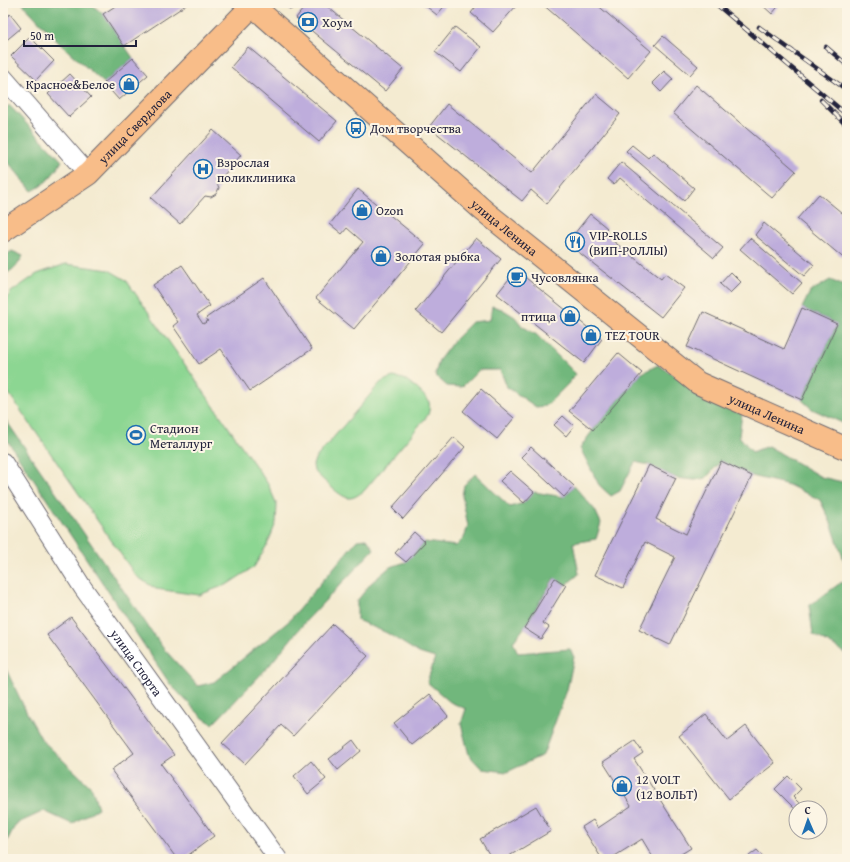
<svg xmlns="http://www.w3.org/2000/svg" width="850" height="862" font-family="'Gentium Book Plus',serif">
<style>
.green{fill:#8cd692;stroke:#577c66}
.forest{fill:#71b77c;stroke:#4a6c5c}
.building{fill:#beaddc}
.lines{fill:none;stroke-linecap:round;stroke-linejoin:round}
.minor-casing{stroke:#6c6870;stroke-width:20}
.major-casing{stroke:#6c6870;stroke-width:24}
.minor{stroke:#fff;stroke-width:18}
.major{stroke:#f8bd89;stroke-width:22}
.rail-casing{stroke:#22223b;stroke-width:4.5}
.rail{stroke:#fcf5e5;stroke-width:3;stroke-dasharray:9;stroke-linecap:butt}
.labels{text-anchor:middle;stroke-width:4;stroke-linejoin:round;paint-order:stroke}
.poi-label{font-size:13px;fill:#22223b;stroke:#fcf5e5;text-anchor:start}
.street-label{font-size:13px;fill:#22223b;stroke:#fcf5e5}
</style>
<rect width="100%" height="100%" fill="#fcf5e5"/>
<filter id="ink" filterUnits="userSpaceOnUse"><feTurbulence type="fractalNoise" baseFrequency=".025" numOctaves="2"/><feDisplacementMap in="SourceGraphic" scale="8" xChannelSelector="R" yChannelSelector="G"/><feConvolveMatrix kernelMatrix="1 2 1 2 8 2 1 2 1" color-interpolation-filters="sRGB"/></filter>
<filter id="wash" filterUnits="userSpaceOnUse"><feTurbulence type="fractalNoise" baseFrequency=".012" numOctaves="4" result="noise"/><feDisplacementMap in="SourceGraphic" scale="16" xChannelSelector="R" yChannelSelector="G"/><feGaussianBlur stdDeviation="0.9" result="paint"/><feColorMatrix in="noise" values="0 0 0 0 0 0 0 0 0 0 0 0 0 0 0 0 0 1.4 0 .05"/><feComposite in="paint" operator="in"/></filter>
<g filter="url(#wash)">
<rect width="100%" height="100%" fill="#f4ebd1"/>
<g class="green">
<polygon points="66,264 109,270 126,280 268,484 277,505 276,523 267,545 254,567 228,584 199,595 156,589 136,576 3,385 3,304 11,292 37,274"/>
<path d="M393 377C397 378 402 378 406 380 411 383 427 397 429 402 430 407 429 411 428 415L364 491C359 494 355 498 349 498 339 497 322 478 314 471L313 465 315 459 380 383 385 380Z"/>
</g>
<g class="forest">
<polygon points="22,3 90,3 103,14 133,58 104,83 58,42"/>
<path d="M9 105 62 161C55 173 44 186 32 191L8 162 3 150V111Z"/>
<polygon points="12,251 23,256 16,267 3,276 3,257"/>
<polygon points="830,280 847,287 847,425 812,409 802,400 837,324 802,308 810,292"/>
<polygon points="492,306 502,309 515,317 522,326 537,335 576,374 567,385 546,406 536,407 507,387 500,370 479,370 462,387 447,386 435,375 439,360 455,339 472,322 490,320"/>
<polygon points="658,365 679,378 704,400 725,399 742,414 739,436 752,452 768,446 821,477 847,483 847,577 846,566 831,523 820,500 789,485 752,476 721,461 706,478 695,480 676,478 649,465 635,462 620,491 611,496 599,485 580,448 593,430 642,373"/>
<polygon points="3,416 163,648 198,686 214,682 288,622 357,540 367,539 374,549 306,621 268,667 213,724 203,718 170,684 3,434"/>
<polygon points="475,474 510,507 524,503 534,492 564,497 574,486 595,510 601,523 596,539 573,543 579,574 566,585 554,578 524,628 513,642 518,653 570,649 574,657 567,690 543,755 507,772 482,769 469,755 461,724 466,709 450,702 427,682 435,658 419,653 387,633 357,620 357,601 371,583 390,567 406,562 425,542 456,546 464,538 468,526 462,496 464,485"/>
<polygon points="847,578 847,654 813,634 809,606"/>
<polygon points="3,663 26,711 42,740 92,788 98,808 72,824 44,811 16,824 3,848"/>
</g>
<g id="blocks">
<g class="building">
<polygon points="120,3 189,3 124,46 103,14"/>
<polygon points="282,3 296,3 291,10"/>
<polygon points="304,3 323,3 403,69 385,91 296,18 306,5"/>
<polygon points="422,3 447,3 437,15"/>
<polygon points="479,3 515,3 517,5 493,32 471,13"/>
<polygon points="541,3 595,3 651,51 628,78"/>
<polygon points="760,3 781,3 772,14"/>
<polygon points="10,14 21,28 3,43 3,20"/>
<polygon points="455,27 481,47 461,72 435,52"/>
<polygon points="663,36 698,66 690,75 655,45"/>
<polygon points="30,37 54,61 36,80 11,56"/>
<polygon points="248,47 337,121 319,142 231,67"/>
<polygon points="133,58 148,75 119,100 104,83"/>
<polygon points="664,71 673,79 661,92 652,83"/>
<polygon points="70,74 91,97 69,117 48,94"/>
<polygon points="696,85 796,171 772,198 673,113"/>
<polygon points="596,94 620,114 547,204 531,190 522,201 429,127 447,104 532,173"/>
<polygon points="213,130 241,155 217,183 219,188 216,194 211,197 205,196 180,224 151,198"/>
<polygon points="632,145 648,158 653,153 694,188 684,201 626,151"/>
<polygon points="621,162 723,248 714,258 620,178 614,185 607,179"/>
<polygon points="358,189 425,244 354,329 316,298 363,242 347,228 342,234 330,224"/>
<polygon points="819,194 847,217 847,261 797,219"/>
<polygon points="590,214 607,228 603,233 661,279 665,274 684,288 661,317 567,243"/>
<polygon points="764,223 814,265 804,276 755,235"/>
<polygon points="476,238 501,259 441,332 416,311"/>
<polygon points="750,238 802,283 792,294 740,249"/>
<polygon points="182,265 210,306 197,315 203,324 208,321 206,318 264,278 312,349 250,391 221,349 199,364 173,326 178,322 153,285"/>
<polygon points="516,270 602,339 584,363 497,294"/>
<polygon points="731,272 741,282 730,293 720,284"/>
<polygon points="802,308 837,324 802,400 687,347 703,312 784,349"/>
<polygon points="618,353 642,373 593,430 569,411"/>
<polygon points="481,389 514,418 497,439 463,411"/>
<polygon points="563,416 574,426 566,436 554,425"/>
<polygon points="454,437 465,447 403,519 392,508"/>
<polygon points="531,447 574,486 564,497 521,457"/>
<polygon points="721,461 752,476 670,645 639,630 675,557 645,542 623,588 595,575 649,465 676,478 656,519 686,534"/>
<polygon points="510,471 534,492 524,503 500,481"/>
<polygon points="414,532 425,542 406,562 395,553"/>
<polygon points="555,578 566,585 543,623 549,627 541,639 524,628"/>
<polygon points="71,617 174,755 161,764 214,836 183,859 177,859 111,770 134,753 47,635"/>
<polygon points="333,624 368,656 293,736 281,725 245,764 222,743"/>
<polygon points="430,694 448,716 412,745 394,723"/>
<polygon points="706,714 727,741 746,726 775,763 729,799 679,736"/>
<polygon points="353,740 361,751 338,770 329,759"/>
<polygon points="635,741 643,753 634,759 691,848 673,859 654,859 642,839 610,859 602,859 582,827 593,820 598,828 631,806 603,762"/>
<polygon points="311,761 326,779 308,794 294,776"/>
<polygon points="788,776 801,789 793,797 804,808 796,808 796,810 775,789"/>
<polygon points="536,806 551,831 504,859 492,859 480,839"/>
<polygon points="757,850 765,859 745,859"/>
</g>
</g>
</g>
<g filter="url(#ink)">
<use href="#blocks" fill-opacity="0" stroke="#6c6870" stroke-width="1"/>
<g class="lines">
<g class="minor-casing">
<g id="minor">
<polyline points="3,77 88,174"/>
<path id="s1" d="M3 462 83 588 278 859"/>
</g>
</g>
<g class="major-casing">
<g id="major">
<path id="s2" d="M250 3 484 211 698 383 847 449"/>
<path id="s3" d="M3 231 88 174 252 6"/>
</g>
</g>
<use href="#minor" class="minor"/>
<use href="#major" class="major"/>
<g class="rail-casing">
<g id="rail">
<polyline points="715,3 847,115"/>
<polyline points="759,27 847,90"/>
<polyline points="826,47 847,65"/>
<polyline points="821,100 847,126"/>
</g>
</g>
<use href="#rail" class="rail"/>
</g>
</g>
<defs>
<g id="bank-ring" transform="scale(1)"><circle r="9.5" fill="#fcf5e5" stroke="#1f6fb2" stroke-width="1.5"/><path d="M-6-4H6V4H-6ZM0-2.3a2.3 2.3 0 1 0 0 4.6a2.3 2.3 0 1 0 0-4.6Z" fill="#1f6fb2"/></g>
<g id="shop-ring" transform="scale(1)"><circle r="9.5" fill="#fcf5e5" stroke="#1f6fb2" stroke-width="1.5"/><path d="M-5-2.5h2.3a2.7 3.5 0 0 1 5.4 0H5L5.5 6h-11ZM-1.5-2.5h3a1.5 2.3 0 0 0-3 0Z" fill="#1f6fb2"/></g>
<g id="bus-ring" transform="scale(1)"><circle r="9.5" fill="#fcf5e5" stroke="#1f6fb2" stroke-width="1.5"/><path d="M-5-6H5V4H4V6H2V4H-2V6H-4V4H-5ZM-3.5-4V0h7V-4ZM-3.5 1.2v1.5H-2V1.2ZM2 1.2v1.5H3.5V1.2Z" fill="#1f6fb2"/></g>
<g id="hospital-ring" transform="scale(1)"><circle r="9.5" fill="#fcf5e5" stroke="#1f6fb2" stroke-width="1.5"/><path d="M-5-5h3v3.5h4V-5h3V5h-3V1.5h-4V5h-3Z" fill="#1f6fb2"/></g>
<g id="restaurant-ring" transform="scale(1)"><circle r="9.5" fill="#fcf5e5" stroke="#1f6fb2" stroke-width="1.5"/><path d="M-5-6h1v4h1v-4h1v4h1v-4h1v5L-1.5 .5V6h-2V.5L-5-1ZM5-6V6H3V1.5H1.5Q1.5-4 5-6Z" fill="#1f6fb2"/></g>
<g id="cafe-ring" transform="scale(1)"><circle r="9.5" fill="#fcf5e5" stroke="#1f6fb2" stroke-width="1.5"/><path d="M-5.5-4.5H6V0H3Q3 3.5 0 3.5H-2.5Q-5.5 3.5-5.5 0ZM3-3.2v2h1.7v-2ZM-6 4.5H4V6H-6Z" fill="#1f6fb2"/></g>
<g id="stadium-ring" transform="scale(1)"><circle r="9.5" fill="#fcf5e5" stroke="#1f6fb2" stroke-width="1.5"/><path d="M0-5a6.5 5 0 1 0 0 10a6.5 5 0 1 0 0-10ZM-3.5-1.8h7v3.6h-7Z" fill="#1f6fb2"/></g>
</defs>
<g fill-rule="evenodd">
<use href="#bank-ring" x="308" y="22"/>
<use href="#shop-ring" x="129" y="84"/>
<use href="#bus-ring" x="356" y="128"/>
<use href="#hospital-ring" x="203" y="169"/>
<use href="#shop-ring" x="362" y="210"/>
<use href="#restaurant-ring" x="575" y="242"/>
<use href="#shop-ring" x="381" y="256"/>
<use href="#cafe-ring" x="517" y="277"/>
<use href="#shop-ring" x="570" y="316"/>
<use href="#shop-ring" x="591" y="335"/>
<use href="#stadium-ring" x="136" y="435"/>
<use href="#shop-ring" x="622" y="786"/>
</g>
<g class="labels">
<g class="poi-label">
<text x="322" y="27">Хоум</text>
<text x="115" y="89" text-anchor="end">Красное&amp;Белое</text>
<text x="370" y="133">Дом творчества</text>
<text x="217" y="167">Взрослая<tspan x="217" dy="15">поликлиника</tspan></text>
<text x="376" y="215">Ozon</text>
<text x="589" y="240">VIP-ROLLS<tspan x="589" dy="15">(ВИП-РОЛЛЫ)</tspan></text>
<text x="395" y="261">Золотая рыбка</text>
<text x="531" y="282">Чусовлянка</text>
<text x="556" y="321" text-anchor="end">птица</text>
<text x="605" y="340">TEZ TOUR</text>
<text x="150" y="433">Стадион<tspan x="150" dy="15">Металлург</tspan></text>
<text x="636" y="784">12 VOLT<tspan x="636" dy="15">(12 ВОЛЬТ)</tspan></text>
</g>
<g class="street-label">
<text dy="5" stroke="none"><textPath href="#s3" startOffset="169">улица Свердлова</textPath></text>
<text dy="5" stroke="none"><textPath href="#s2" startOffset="339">улица Ленина</textPath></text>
<text dy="5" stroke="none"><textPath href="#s2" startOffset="663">улица Ленина</textPath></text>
<text dy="5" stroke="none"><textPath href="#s1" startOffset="241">улица Спорта</textPath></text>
</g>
</g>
<rect width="850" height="862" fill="none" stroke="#fcf5e5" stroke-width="16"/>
<g transform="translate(808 820) rotate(358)"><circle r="19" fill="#fcf5e5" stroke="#a5a1a1"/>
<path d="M0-3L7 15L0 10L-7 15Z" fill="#1f6fb2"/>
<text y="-6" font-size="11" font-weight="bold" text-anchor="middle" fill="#22223b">С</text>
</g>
<path d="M24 40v6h112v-6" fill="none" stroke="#22223b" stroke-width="2"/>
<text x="30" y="40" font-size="12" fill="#22223b" stroke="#fcf5e5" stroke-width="3" paint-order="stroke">50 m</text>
</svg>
